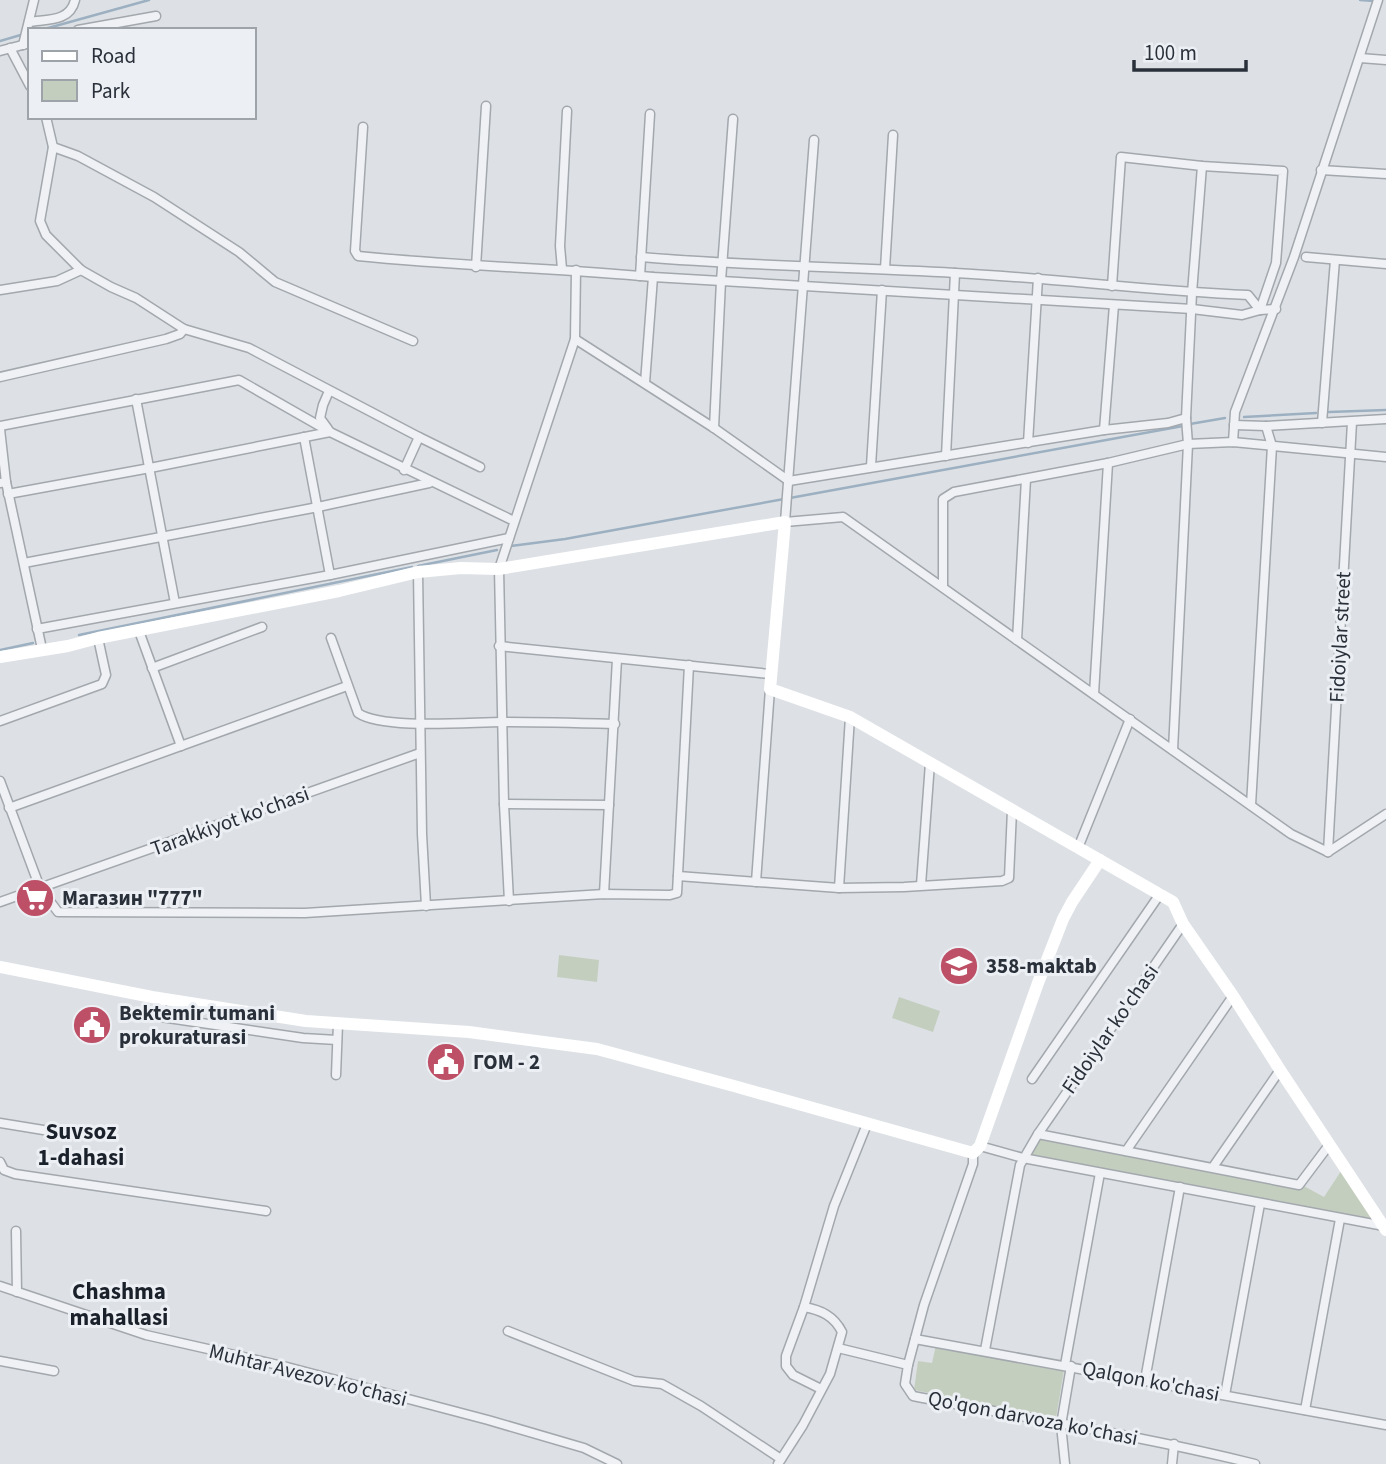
<svg xmlns="http://www.w3.org/2000/svg" width="1386" height="1464" font-family="'Source Sans 3',sans-serif">
<style>
.green{fill:#c4cebf}
.lines{fill:none;stroke-linecap:round;stroke-linejoin:round}
.stream{stroke:#9cb0c1;stroke-width:2.5}
.street-casing{stroke:#a3a8ae;stroke-width:11}
.street{stroke:#eff1f4;stroke-width:8}
.secondary{stroke:#fff;stroke-width:12}
.labels{text-anchor:middle;stroke-width:6;stroke-linejoin:round;paint-order:stroke}
.street-label{font-size:21px;fill:#29303a;stroke:#eceff3}
.poi-label{font-size:21px;font-weight:bold;fill:#29303a;stroke:#eceff3;text-anchor:start}
.neighbourhood-label{font-size:23px;font-weight:bold;fill:#1b212b;stroke:#eceff3}
</style>
<rect width="100%" height="100%" fill="#dde1e5"/>
<g class="green">
<polygon points="559,955 599,960 597,982 557,977"/>
<polygon points="899,997 940,1011 933,1032 892,1018"/>
<polygon points="1041,1137 1302,1185 1324,1197 1341,1171 1373,1220 1036,1158 1031,1154"/>
<polygon points="936,1345 1064,1370 1056,1418 914,1390 918,1361 932,1363"/>
</g>
<g class="lines">
<g class="stream">
<polyline points="1360,0 1374,1"/>
<polyline points="41,30 149,0"/>
<polyline points="0,41 24,34"/>
<polyline points="1329,412 1386,410"/>
<polyline points="1244,417 1316,413"/>
<polyline points="1190,424 1225,418"/>
<polyline points="790,498 1183,426"/>
<polyline points="511,546 565,539 784,499"/>
<polyline points="418,566 497,550"/>
<polyline points="79,635 412,567"/>
<polyline points="0,650 33,643"/>
</g>
<g class="street-casing">
<g id="street">
<path d="M29 22C47 19 70 22 75 0"/>
<polyline points="78,30 156,16"/>
<polyline points="23,45 34,0"/>
<polyline points="10,48 30,86"/>
<polyline points="0,51 30,43"/>
<polyline points="1360,58 1386,60"/>
<polyline points="46,117 53,147 78,156 154,197 239,252 275,282 413,341"/>
<path d="M363 127 355 251 358 256C456 266 555 268 653 277L1192 309 1242 315 1260 310 1276 309"/>
<polyline points="814,140 785,522 843,517 1291,834 1328,852"/>
<polyline points="53,147 40,221 46,235 81,270 111,287 136,298 184,329 249,348 419,437 404,470"/>
<polyline points="1321,170 1386,174"/>
<path d="M641 257C745 266 850 267 955 273 1053 278 1150 291 1248 295L1260 310"/>
<polyline points="1306,257 1386,264"/>
<polyline points="476,267 486,106"/>
<polyline points="562,269 560,246 567,111"/>
<polyline points="885,269 893,135"/>
<polyline points="640,276 650,114"/>
<polyline points="1112,286 1121,157 1202,166 1283,171 1276,263 1260,310"/>
<polyline points="0,290 57,281 81,270"/>
<polyline points="575,339 714,428 789,481 1104,430 1168,423 1186,418"/>
<polyline points="0,377 166,339 180,334 184,329"/>
<polyline points="645,383 653,277"/>
<polyline points="136,399 175,603"/>
<polyline points="1322,423 1335,260"/>
<polyline points="1234,425 1266,426 1386,419"/>
<polyline points="0,426 239,380 330,432 514,521"/>
<polyline points="714,428 721,281 733,119"/>
<polyline points="0,429 6,482"/>
<polyline points="328,429 320,418 323,405 329,391"/>
<polyline points="1104,430 1114,305"/>
<polyline points="304,437 330,575"/>
<polyline points="419,437 480,467"/>
<polyline points="1233,442 1235,412 1294,257 1378,0"/>
<polyline points="1028,443 1038,278"/>
<polyline points="946,456 955,273"/>
<polyline points="871,466 882,290"/>
<polyline points="0,483 6,482 42,649"/>
<polyline points="8,494 150,468 330,432"/>
<polyline points="24,563 318,507 429,483"/>
<polyline points="418,572 422,834 426,906"/>
<polyline points="943,587 943,499 954,492 1108,463 1188,444 1233,442 1386,457"/>
<polyline points="37,629 330,575 509,538"/>
<polyline points="139,631 181,746"/>
<path d="M331 638 358 713C383 730 470 722 502 722 540 722 578 723 615 724"/>
<polyline points="1017,640 1026,479"/>
<polyline points="499,646 770,674"/>
<polyline points="152,668 262,627"/>
<polyline points="1094,694 1108,463"/>
<polyline points="0,721 102,684 106,675 98,638"/>
<polyline points="1173,750 1188,444 1186,418 1192,293 1202,166"/>
<polyline points="0,781 40,888 58,912 305,913 604,894 670,895 677,893 689,665"/>
<polyline points="504,804 609,805"/>
<polyline points="1251,805 1272,446 1266,426"/>
<polyline points="9,808 347,686"/>
<polyline points="1078,848 1130,719"/>
<polyline points="1328,852 1352,422"/>
<polyline points="1328,852 1386,814"/>
<polyline points="678,876 839,888 904,887 1002,881 1009,878 1012,810"/>
<polyline points="756,882 770,689"/>
<polyline points="921,885 930,763"/>
<polyline points="839,888 850,717"/>
<polyline points="604,894 617,659"/>
<polyline points="509,901 504,804 499,569 575,339 576,270"/>
<polyline points="0,902 420,753"/>
<polyline points="162,999 161,1017 303,1038 337,1040"/>
<polyline points="336,1075 338,1024"/>
<polyline points="1032,1079 1160,894"/>
<polyline points="0,1123 74,1135"/>
<polyline points="1038,1134 1299,1185 1329,1145"/>
<polyline points="980,1146 1023,1158 1384,1226"/>
<polyline points="1126,1151 1233,996"/>
<polyline points="0,1162 4,1170 15,1174 266,1211"/>
<polyline points="1213,1167 1280,1070"/>
<polyline points="16,1231 17,1292"/>
<polyline points="0,1286 146,1335 287,1367 488,1420 584,1448 617,1464"/>
<polyline points="508,1331 634,1381 662,1384 701,1406 781,1459"/>
<polyline points="915,1339 1386,1425"/>
<path d="M838 1348 908 1365 905 1384 913 1396C1027 1418 1142 1436 1255 1464"/>
<polyline points="985,1350 1020,1165 1038,1134 1183,924"/>
<polyline points="0,1361 54,1371"/>
<polyline points="908,1365 924,1305 973,1164 973,1153"/>
<polyline points="1065,1365 1100,1173"/>
<polyline points="1145,1380 1180,1187"/>
<polyline points="821,1389 793,1375 786,1366 786,1356 804,1307 834,1206 867,1124"/>
<polyline points="1225,1395 1260,1204"/>
<polyline points="1305,1410 1340,1219"/>
<path d="M778 1464 803 1425 830 1374 842 1332C834 1316 821 1310 804 1307"/>
<polyline points="1065,1464 1061,1425 1071,1366"/>
<polyline points="1172,1464 1174,1444"/>
</g>
</g>
<use href="#street" class="street"/>
<g class="secondary">
<polyline points="0,657 68,646 98,638 339,591 418,572 461,568 499,569 785,522 770,689 850,717 1173,902 1183,924 1233,996 1280,1070 1386,1230"/>
<polyline points="0,967 152,997 306,1021 469,1032 597,1049 734,1086 973,1153 980,1146 1038,983 1063,919 1072,902 1100,860"/>
</g>
</g>
<defs>
<g id="supermarket-disc" transform="scale(2.0125)"><circle r="9.5" fill="#bd5066" stroke="#eceff3"/><path d="M-6-5.5h2.5l.6 2H6L4.5 2H-2.5L-4.4-4H-6ZM-1.5 3.2a1.3 1.3 0 1 0 .1 0ZM3 3.2a1.3 1.3 0 1 0 .1 0Z" fill="#fff"/></g>
<g id="school-disc" transform="scale(2.0125)"><circle r="9.5" fill="#bd5066" stroke="#eceff3"/><path d="M0-5L7-2L0 1L-7-2ZM-4 1L0 2.5L4 1V4Q0 6-4 4Z" fill="#fff"/></g>
<g id="civic-disc" transform="scale(2.0125)"><circle r="9.5" fill="#bd5066" stroke="#eceff3"/><path d="M-.6-6.5H3V-4.5H.6V-3L4-1V1h2V6H-6V1h2V-1L-.6-3ZM-1.2 2.5V6h2.4V2.5Z" fill="#fff"/></g>
</defs>
<g fill-rule="evenodd">
<use href="#supermarket-disc" x="35" y="898"/>
<use href="#school-disc" x="959" y="966"/>
<use href="#civic-disc" x="92" y="1025"/>
<use href="#civic-disc" x="446" y="1062"/>
</g>
<g class="labels">
<g class="street-label">
<text transform="translate(1340 637) rotate(-87)" y="7">Fidoiylar street</text>
<text transform="translate(230 821) rotate(-20)" y="7">Tarakkiyot ko'chasi</text>
<text transform="translate(1110 1029) rotate(-55)" y="7">Fidoiylar ko'chasi</text>
<text transform="translate(308 1375) rotate(14)" y="7">Muhtar Avezov ko'chasi</text>
<text transform="translate(1151 1381) rotate(11)" y="7">Qalqon ko'chasi</text>
<text transform="translate(1033 1418) rotate(11)" y="7">Qo'qon darvoza ko'chasi</text>
</g>
<g class="poi-label">
<text x="62" y="905">Магазин "777"</text>
<text x="986" y="973">358-maktab</text>
<text x="119" y="1020">Bektemir tumani<tspan x="119" dy="24">prokuraturasi</tspan></text>
<text x="473" y="1069">ГОМ - 2</text>
</g>
<g class="neighbourhood-label">
<text x="81" y="1139">Suvsoz<tspan x="81" dy="26">1-dahasi</tspan></text>
<text x="119" y="1299">Chashma<tspan x="119" dy="26">mahallasi</tspan></text>
</g>
</g>
<rect x="28" y="28" width="228" height="91" fill="#eceff3" stroke="#9ea3a9" stroke-width="2"/>
<rect x="42" y="51" width="35" height="10" fill="#ffffff" stroke="#9ea3a9" stroke-width="2"/>
<text x="91" y="63" font-size="21" fill="#29303a">Road</text>
<rect x="42" y="80" width="35" height="21" fill="#c4cebf" stroke="#9ea3a9" stroke-width="2"/>
<text x="91" y="98" font-size="21" fill="#29303a">Park</text>
<path d="M1134 60v10h112v-10" fill="none" stroke="#29303a" stroke-width="3.5"/>
<text x="1144" y="60" font-size="21" fill="#29303a" stroke="#eceff3" stroke-width="5" paint-order="stroke">100 m</text>
</svg>
